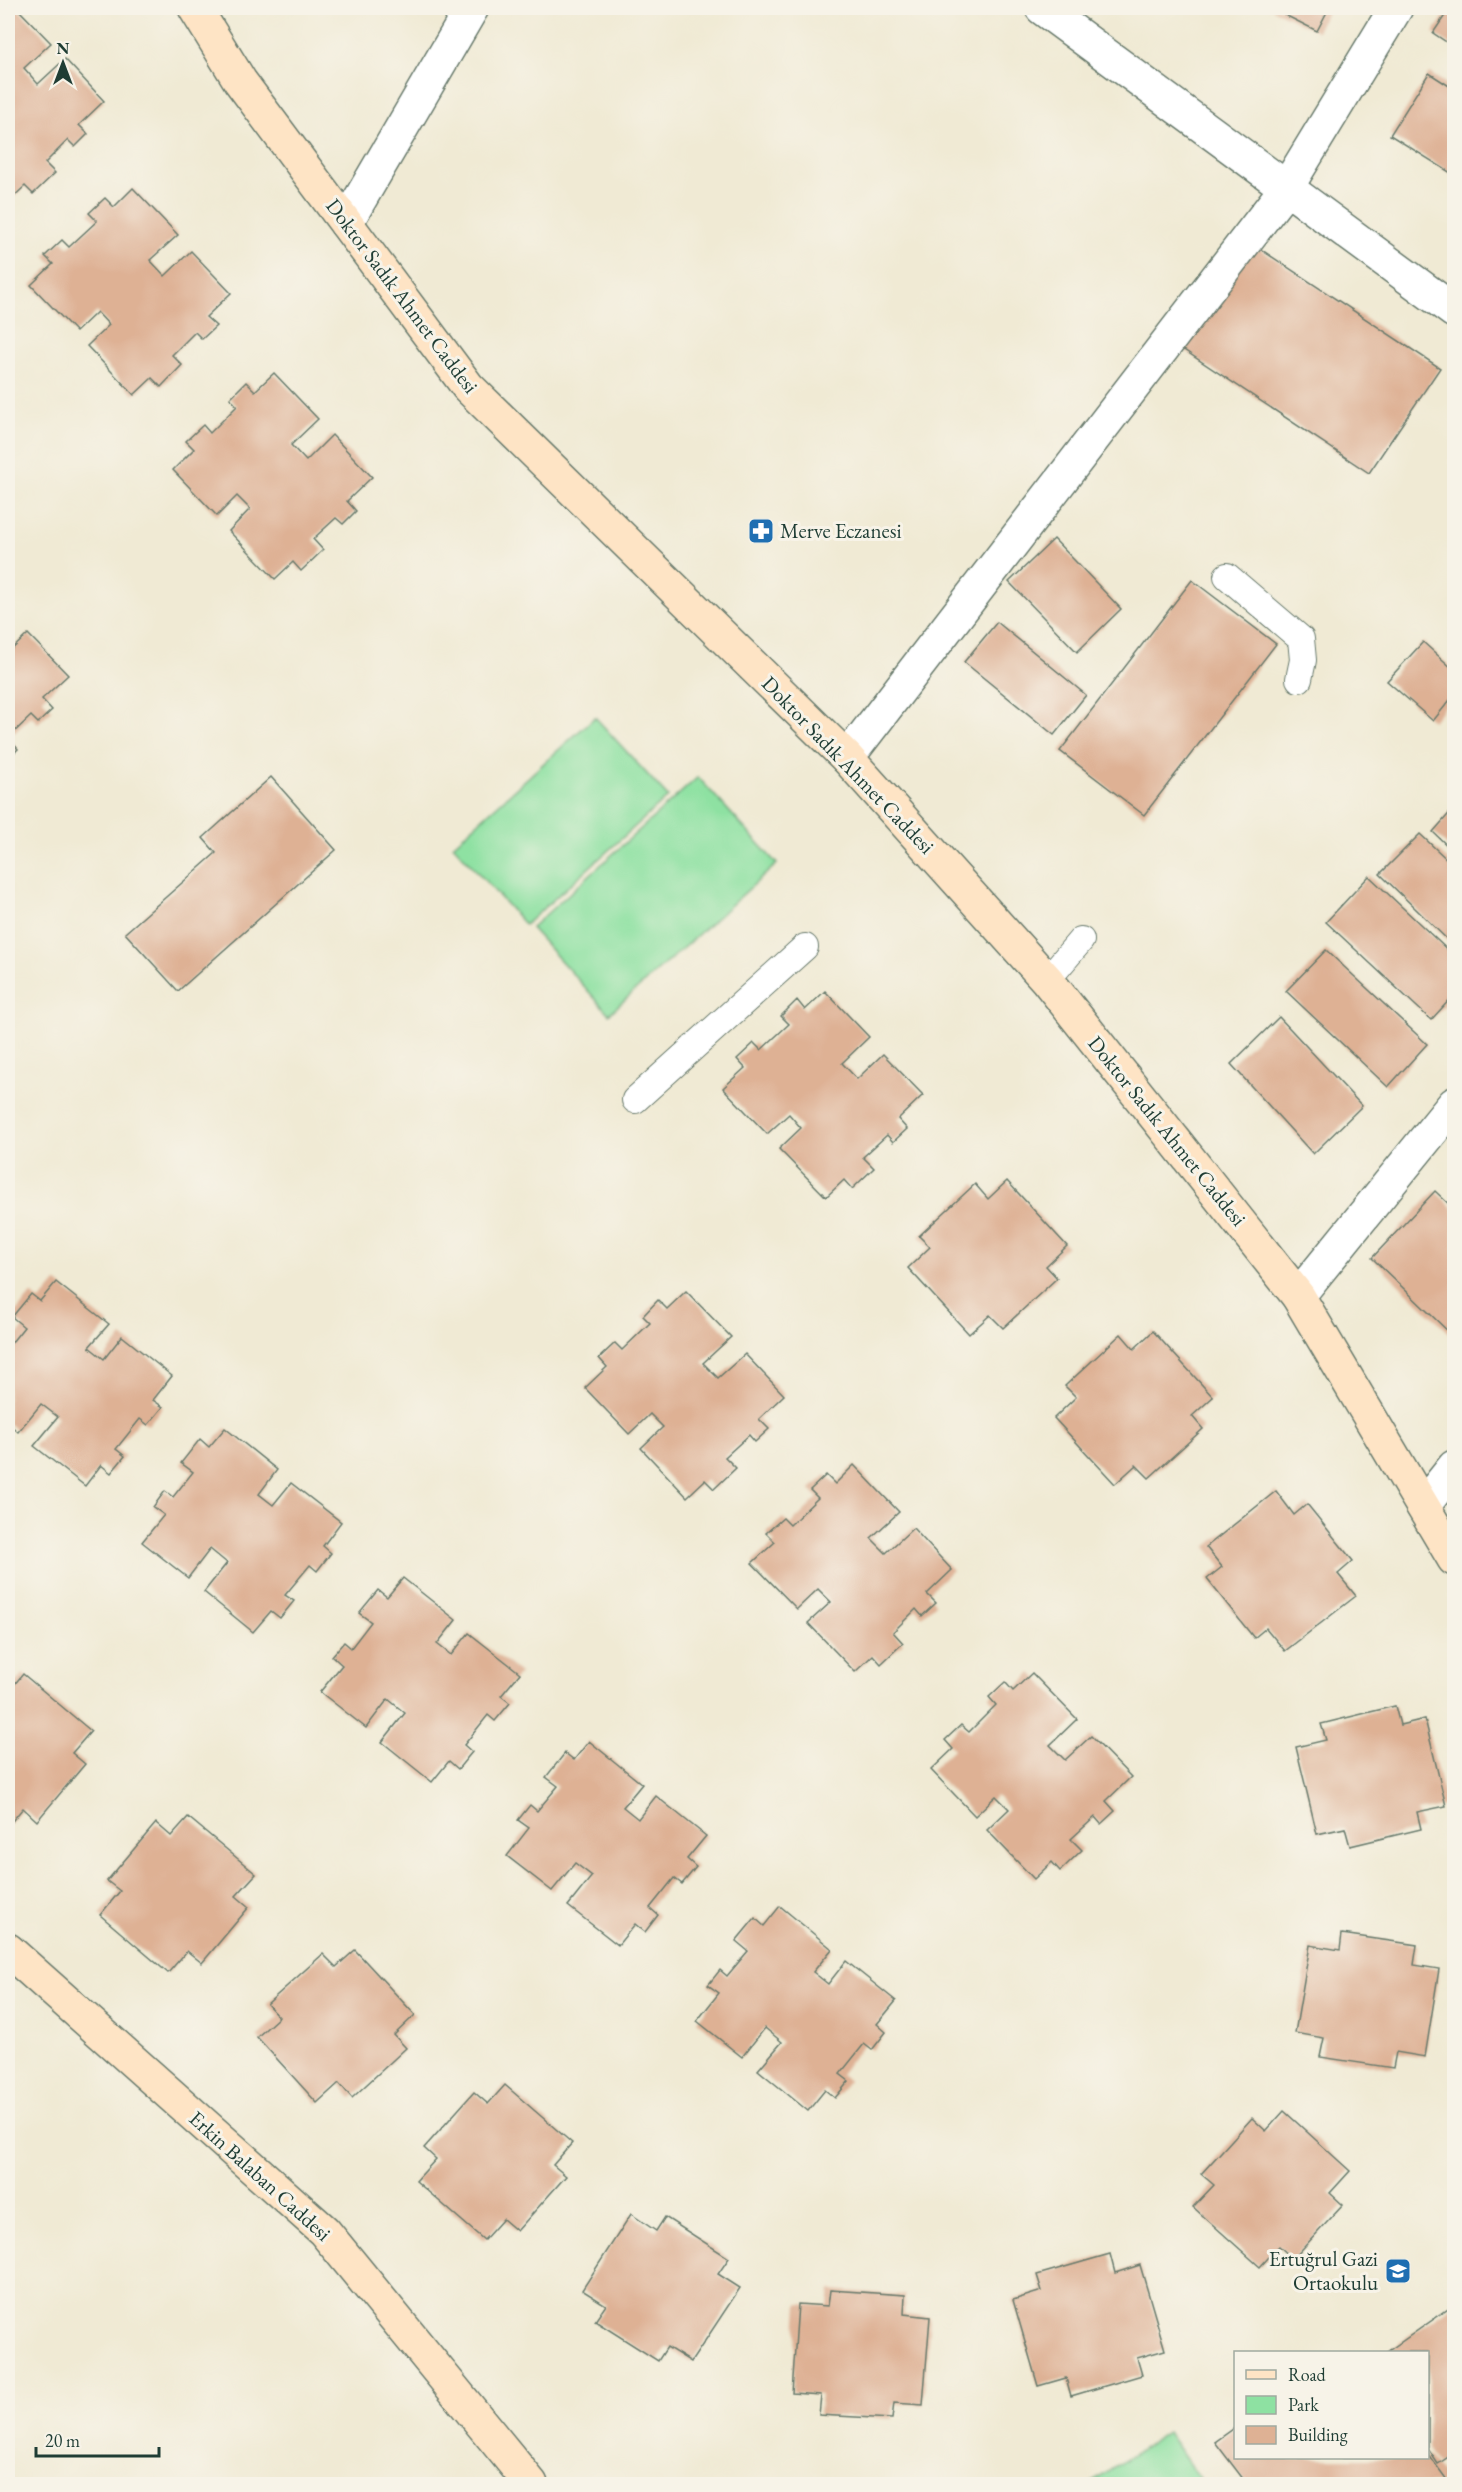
<svg xmlns="http://www.w3.org/2000/svg" width="1462" height="2492" font-family="'EB Garamond',serif">
<style>
.green{fill:#8ee1a2;stroke:#568f6b;stroke-width:1.5}
.building{fill:#deb194}
.lines{fill:none;stroke-linecap:round;stroke-linejoin:round}
.lane-casing{stroke:#687a6c;stroke-width:28}
.street-casing{stroke:#687a6c;stroke-width:36}
.secondary-casing{stroke:#687a6c;stroke-width:36}
.lane{stroke:#fff;stroke-width:26}
.street{stroke:#fff;stroke-width:33}
.secondary{stroke:#fee4c5;stroke-width:33}
.labels{text-anchor:middle;stroke-width:6;stroke-linejoin:round;paint-order:stroke}
.street-label{font-size:21px;fill:#1f3d34;stroke:#f7f3e8}
.poi-label{font-size:21px;fill:#1f3d34;stroke:#f7f3e8;text-anchor:start}
</style>
<rect width="100%" height="100%" fill="#f7f3e8"/>
<filter id="ink" filterUnits="userSpaceOnUse"><feTurbulence type="fractalNoise" baseFrequency=".0167" numOctaves="2"/><feDisplacementMap in="SourceGraphic" scale="12" xChannelSelector="R" yChannelSelector="G"/><feConvolveMatrix kernelMatrix="1 2 1 2 8 2 1 2 1" color-interpolation-filters="sRGB"/></filter>
<filter id="wash" filterUnits="userSpaceOnUse"><feTurbulence type="fractalNoise" baseFrequency=".008" numOctaves="4" result="noise"/><feDisplacementMap in="SourceGraphic" scale="24" xChannelSelector="R" yChannelSelector="G"/><feGaussianBlur stdDeviation="1.35" result="paint"/><feColorMatrix in="noise" values="0 0 0 0 0 0 0 0 0 0 0 0 0 0 0 0 0 1.4 0 .05"/><feComposite in="paint" operator="in"/></filter>
<g filter="url(#wash)">
<rect width="100%" height="100%" fill="#f0ead4"/>
<g class="green">
<polygon points="595,717 668,797 525,925 453,845"/>
<polygon points="698,777 777,864 609,1014 531,928"/>
<polygon points="1167,2432 1203,2484 1090,2484"/>
</g>
<g id="blocks">
<g class="building">
<polygon points="8,8 17,8 51,43 24,68 38,84 65,59 104,101 79,125 88,134 75,147 68,140 45,163 55,173 33,194 25,186 8,202"/>
<polygon points="1271,8 1329,8 1317,31"/>
<polygon points="1450,8 1454,8 1454,47 1433,33"/>
<polygon points="1429,73 1454,89 1454,175 1390,135"/>
<polygon points="133,188 178,235 150,260 165,276 191,251 231,293 206,317 216,326 202,339 195,332 172,355 182,365 161,387 152,378 134,395 87,346 109,325 97,312 76,332 31,285 53,264 45,256 62,240 69,247 97,221 89,213 105,198 114,207"/>
<polygon points="1251,243 1440,368 1369,473 1181,348"/>
<polygon points="274,373 318,419 291,445 306,461 332,435 372,477 347,501 356,511 343,524 336,518 313,539 323,550 301,571 293,562 275,579 229,531 250,509 237,496 217,516 173,470 194,449 186,441 203,425 210,433 237,406 230,398 246,382 255,391"/>
<polygon points="1054,539 1121,609 1077,652 1009,582"/>
<polygon points="1192,580 1276,644 1144,815 1060,751"/>
<polygon points="997,622 1086,695 1054,735 964,662"/>
<polygon points="28,634 68,675 42,699 52,710 38,723 31,716 8,738 18,749 8,759 8,653"/>
<polygon points="1423,642 1454,670 1454,695 1433,721 1387,681"/>
<polygon points="271,777 336,850 178,991 125,933 216,853 203,838"/>
<polygon points="1454,808 1454,852 1433,832"/>
<polygon points="1420,834 1454,866 1454,946 1380,874"/>
<polygon points="1369,876 1454,956 1454,995 1431,1020 1326,922"/>
<polygon points="1326,950 1427,1044 1388,1087 1286,991"/>
<polygon points="825,991 869,1037 842,1063 857,1079 883,1054 923,1095 898,1119 907,1129 893,1142 887,1135 863,1157 874,1168 852,1189 844,1180 826,1197 779,1149 801,1128 789,1114 767,1134 723,1088 745,1068 737,1059 754,1043 761,1050 789,1024 781,1016 797,1000 805,1010"/>
<polygon points="1279,1017 1362,1106 1313,1154 1231,1064"/>
<polygon points="1007,1181 1067,1246 1046,1266 1057,1278 1003,1328 990,1315 969,1334 908,1268 930,1247 919,1236 975,1184 988,1199"/>
<polygon points="1435,1191 1454,1209 1454,1337 1372,1258"/>
<polygon points="56,1282 109,1324 89,1347 104,1359 122,1336 172,1376 153,1400 163,1407 148,1425 140,1419 116,1449 125,1456 111,1473 101,1465 85,1486 34,1446 58,1417 41,1404 18,1432 8,1423 8,1347 24,1327 12,1317 31,1294 40,1301"/>
<polygon points="686,1291 731,1337 703,1363 718,1378 745,1354 784,1395 759,1419 769,1429 755,1442 749,1435 725,1457 736,1468 714,1489 705,1480 687,1497 641,1448 663,1427 650,1414 629,1434 585,1388 607,1367 599,1358 615,1343 622,1350 650,1323 643,1316 658,1300 667,1309"/>
<polygon points="1153,1331 1213,1397 1192,1416 1203,1429 1149,1478 1136,1465 1115,1484 1054,1418 1076,1397 1065,1386 1121,1334 1134,1349"/>
<polygon points="225,1428 277,1470 259,1494 273,1505 291,1483 341,1522 323,1546 331,1553 317,1571 310,1565 285,1595 294,1601 280,1618 271,1611 253,1632 204,1592 227,1563 210,1549 188,1578 142,1542 164,1515 153,1507 165,1491 173,1497 193,1472 181,1463 200,1439 209,1447"/>
<polygon points="854,1465 899,1512 871,1538 886,1553 913,1528 952,1570 927,1594 936,1603 922,1616 916,1609 893,1632 903,1643 881,1664 873,1655 855,1672 808,1623 831,1602 818,1589 797,1609 752,1563 775,1542 766,1533 783,1518 790,1525 818,1498 810,1490 826,1475 835,1484"/>
<polygon points="1276,1491 1294,1515 1307,1504 1353,1561 1338,1574 1356,1596 1285,1651 1266,1628 1254,1638 1207,1579 1222,1567 1206,1547"/>
<polygon points="403,1578 456,1620 437,1644 451,1655 469,1633 520,1673 501,1696 510,1703 495,1721 488,1715 464,1745 472,1752 458,1769 449,1761 432,1782 382,1742 405,1713 388,1699 366,1728 320,1692 342,1665 332,1656 344,1642 351,1648 371,1622 359,1613 378,1590 387,1597"/>
<polygon points="1032,1673 1077,1719 1050,1745 1065,1760 1091,1736 1131,1777 1106,1801 1115,1811 1101,1824 1095,1817 1071,1839 1082,1850 1060,1871 1052,1862 1034,1879 987,1830 1009,1809 996,1796 975,1816 931,1770 953,1749 945,1740 961,1725 969,1732 996,1705 989,1697 1005,1682 1013,1691"/>
<polygon points="23,1674 91,1731 72,1753 85,1764 37,1821 23,1808 8,1826 8,1692"/>
<polygon points="1395,1706 1400,1725 1425,1719 1446,1806 1417,1812 1421,1829 1350,1846 1345,1828 1317,1834 1296,1747 1326,1740 1321,1724"/>
<polygon points="589,1741 642,1784 623,1807 638,1819 656,1796 706,1836 687,1859 696,1867 682,1884 674,1878 650,1908 658,1915 645,1932 635,1924 618,1945 568,1906 592,1876 575,1863 552,1891 507,1856 529,1828 518,1820 530,1805 537,1811 558,1786 546,1777 565,1753 574,1760"/>
<polygon points="188,1817 256,1874 236,1896 249,1907 202,1963 187,1951 168,1973 100,1915 120,1891 107,1881 156,1823 171,1836"/>
<polygon points="780,1906 832,1949 813,1972 828,1984 846,1961 896,2001 877,2024 886,2032 872,2050 864,2044 840,2074 849,2081 835,2098 825,2090 808,2111 758,2070 782,2042 765,2028 742,2057 697,2021 719,1993 708,1985 720,1970 727,1976 748,1951 736,1941 755,1918 764,1926"/>
<polygon points="1342,1934 1417,1945 1414,1965 1439,1969 1425,2057 1396,2052 1393,2068 1320,2057 1324,2038 1295,2033 1310,1945 1340,1950"/>
<polygon points="355,1950 415,2015 394,2035 406,2048 352,2098 339,2083 317,2103 257,2037 279,2017 267,2004 323,1954 336,1967"/>
<polygon points="505,2085 572,2143 553,2165 566,2176 517,2231 503,2219 484,2240 416,2181 436,2159 424,2148 474,2092 488,2104"/>
<polygon points="1284,2111 1350,2171 1330,2193 1343,2205 1293,2259 1279,2246 1260,2267 1193,2207 1214,2185 1201,2174 1252,2118 1266,2131"/>
<polygon points="631,2214 656,2231 665,2217 729,2258 718,2274 740,2288 691,2362 667,2347 658,2361 595,2321 606,2305 582,2290"/>
<polygon points="1110,2254 1115,2273 1140,2265 1165,2350 1137,2358 1142,2375 1071,2396 1066,2378 1038,2386 1013,2300 1042,2291 1037,2275"/>
<polygon points="830,2290 905,2295 904,2314 930,2317 923,2405 894,2403 892,2419 819,2415 821,2395 792,2393 798,2304 828,2306"/>
<polygon points="1454,2305 1454,2453 1438,2464 1428,2449 1428,2352 1387,2352"/>
<polygon points="1236,2427 1236,2458 1428,2458 1428,2454 1450,2484 1247,2484 1215,2442"/>
</g>
</g>
</g>
<g filter="url(#ink)">
<use href="#blocks" fill-opacity="0" stroke="#687a6c" stroke-width="1.5"/>
<g class="lines">
<g class="lane-casing">
<g id="lane">
<polyline points="1227,576 1301,639 1303,660 1299,679"/>
<polyline points="1047,980 1081,940"/>
<polyline points="635,1100 805,947"/>
</g>
</g>
<g class="street-casing">
<g id="street">
<polyline points="1042,8 1454,311"/>
<polyline points="346,223 472,8"/>
<polyline points="847,758 1287,187 1396,8"/>
<polyline points="1298,1296 1454,1104"/>
<polyline points="1423,1506 1454,1467"/>
</g>
</g>
<g class="secondary-casing">
<g id="secondary">
<polyline points="195,8 240,81 468,387 847,758 1047,980 1298,1296 1454,1559"/>
<polyline points="8,1950 324,2231 531,2484"/>
</g>
</g>
<use href="#lane" class="lane"/>
<use href="#street" class="street"/>
<use href="#secondary" class="secondary"/>
</g>
</g>
<defs>
<g id="pharmacy-square" transform="scale(1.35)"><rect x="-9" y="-9" width="18" height="18" rx="4" fill="#1f6fb2" stroke="#f7f3e8"/><path d="M-2-6h4v4h4v4h-4v4h-4v-4h-4v-4h4Z" fill="#fff"/></g>
<g id="school-square" transform="scale(1.35)"><rect x="-9" y="-9" width="18" height="18" rx="4" fill="#1f6fb2" stroke="#f7f3e8"/><path d="M0-5L7-2L0 1L-7-2ZM-4 1L0 2.5L4 1V4Q0 6-4 4Z" fill="#fff"/></g>
</defs>
<g fill-rule="evenodd">
<use href="#pharmacy-square" x="761" y="531"/>
<use href="#school-square" x="1398" y="2271"/>
</g>
<g class="labels">
<g class="street-label">
<text transform="translate(402 296) rotate(53)" y="7">Doktor Sadık Ahmet Caddesi</text>
<text transform="translate(848 765) rotate(46)" y="7">Doktor Sadık Ahmet Caddesi</text>
<text transform="translate(1167 1131) rotate(51)" y="7">Doktor Sadık Ahmet Caddesi</text>
<text transform="translate(260 2176) rotate(42)" y="7">Erkin Balaban Caddesi</text>
</g>
<g class="poi-label">
<text x="780" y="538">Merve Eczanesi</text>
<text x="1378" y="2266" text-anchor="end">Ertuğrul Gazi<tspan x="1378" dy="24">Ortaokulu</tspan></text>
</g>
</g>
<rect width="1462" height="2492" fill="none" stroke="#f7f3e8" stroke-width="30"/>
<rect x="1234" y="2351" width="195" height="108" fill="#f7f3e8" stroke="#a1aaa0" stroke-width="1.5"/>
<rect x="1246" y="2370" width="30" height="9" fill="#fee4c5" stroke="#a1aaa0" stroke-width="1.5"/>
<text x="1288" y="2381" font-size="18" fill="#1f3d34">Road</text>
<rect x="1246" y="2396" width="30" height="18" fill="#8ee1a2" stroke="#a1aaa0" stroke-width="1.5"/>
<text x="1288" y="2411" font-size="18" fill="#1f3d34">Park</text>
<rect x="1246" y="2426" width="30" height="18" fill="#deb194" stroke="#a1aaa0" stroke-width="1.5"/>
<text x="1288" y="2441" font-size="18" fill="#1f3d34">Building</text>
<g transform="translate(63 63)" stroke="#f7f3e8" stroke-width="4.5" paint-order="stroke">
<path d="M0-4.5L10 22L0 15L-10 22Z" fill="#1f3d34"/>
<text y="-9" font-size="16" font-weight="bold" text-anchor="middle" fill="#1f3d34">N</text>
</g>
<path d="M36 2447v9h123v-9" fill="none" stroke="#1f3d34" stroke-width="3"/>
<text x="45" y="2447" font-size="18" fill="#1f3d34" stroke="#f7f3e8" stroke-width="4.5" paint-order="stroke">20 m</text>
</svg>
